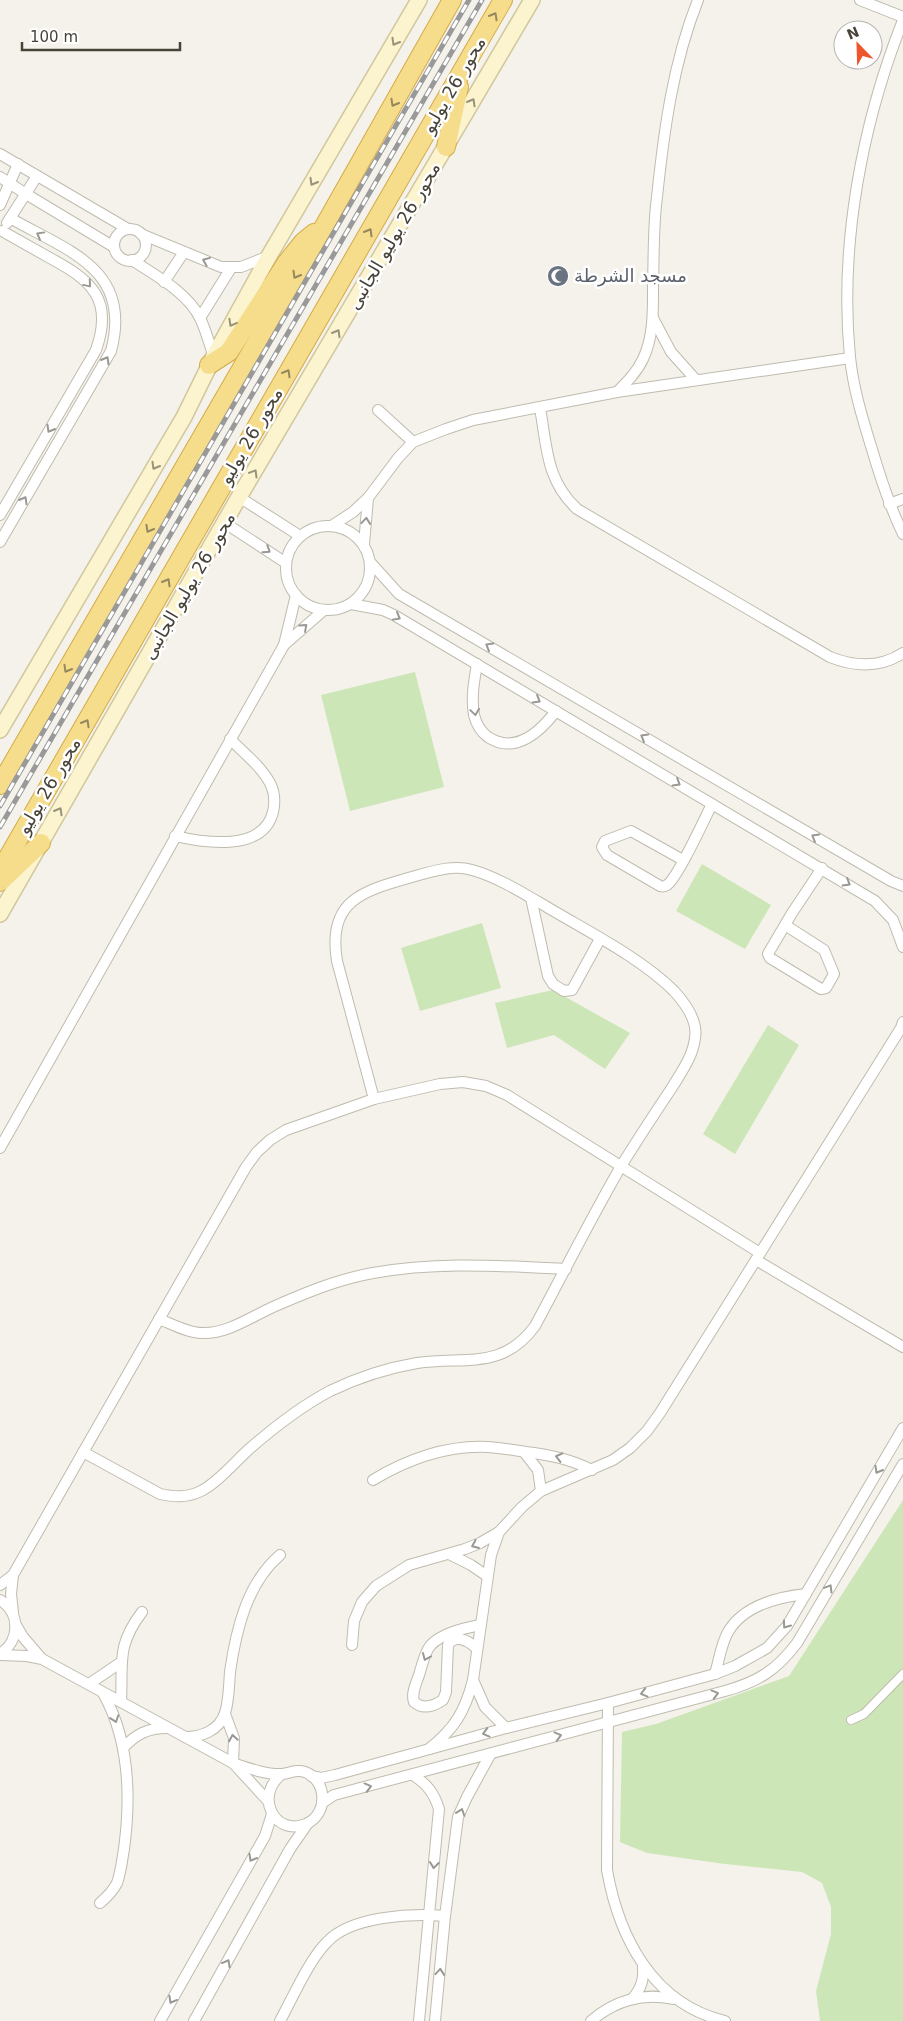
<svg xmlns="http://www.w3.org/2000/svg" width="903" height="2021" font-family="'DejaVu Sans',Cairo,sans-serif">
<style>
.green{fill:#cde6b7}
.lines{fill:none;stroke-linecap:round;stroke-linejoin:round}
.pedestrian-casing{stroke:#bfbbae;stroke-width:10}
.minor-casing{stroke:#bfbbae;stroke-width:12}
.secondary-casing{stroke:#d1c79d;stroke-width:18}
.trunk-casing{stroke:#d4aa45;stroke-width:20}
.pedestrian{stroke:#fff;stroke-width:8}
.minor{stroke:#fff;stroke-width:10}
.secondary{stroke:#fbf4ce;stroke-width:15}
.trunk{stroke:#f6dd8b;stroke-width:18}
.rail-casing{stroke:#999;stroke-width:5}
.rail{stroke:#fff;stroke-width:3;stroke-dasharray:9;stroke-linecap:butt}
.oneway{stroke:#96885e}
.oneway2{stroke:#99937c}
.oneway3{stroke:#9a9892}
.labels{text-anchor:middle;stroke-width:5;stroke-linejoin:round;paint-order:stroke}
.street-label{font-size:18px;fill:#484339;stroke:#fff}
.worship-label{font-size:18px;fill:#5b616d;stroke:#fff;text-anchor:start}
</style>
<rect width="100%" height="100%" fill="#f4f2eb"/>
<g class="green">
<polygon points="415,672 444,787 350,811 321,695"/>
<polygon points="702,864 771,905 745,949 676,911"/>
<polygon points="482,923 501,988 420,1011 401,948"/>
<polygon points="553,990 630,1033 605,1069 554,1035 507,1048 495,1003"/>
<polygon points="768,1025 799,1045 735,1154 703,1134"/>
<polygon points="903,1500 903,2021 820,2021 816,1991 831,1934 831,1907 822,1883 802,1872 725,1864 647,1853 620,1842 622,1732 656,1724 789,1676"/>
</g>
<g class="lines">
<g class="pedestrian-casing">
<polyline id="pedestrian" points="851,1720 864,1714 903,1674"/>
</g>
<g class="minor-casing">
<g id="minor">
<polyline points="860,0 903,17"/>
<path d="M903 20C862 124 839 245 850 357 853 387 862 417 871 446 880 477 889 505 903 534"/>
<polyline points="0,154 128,229"/>
<polyline points="0,177 26,194 114,247"/>
<polyline points="0,205 18,164"/>
<polyline points="7,223 37,176"/>
<circle cx="130" cy="245" r="16"/>
<polyline points="141,234 221,267 241,267 269,256"/>
<path d="M132 260C156 276 187 292 200 318 206 330 209 344 214 356"/>
<polyline points="164,282 184,252"/>
<polyline points="200,318 231,268"/>
<polyline points="653,318 671,352 696,380"/>
<path d="M617 392C627 382 637 372 643 359 654 336 653 309 653 284 654 255 653 226 657 197 664 130 673 63 698 0"/>
<path d="M540 408C547 447 546 480 577 509L830 657C855 667 880 668 903 653"/>
<polyline points="378,410 413,442"/>
<polyline points="239,497 300,536"/>
<polyline points="889,504 903,499"/>
<path d="M0 515 96 350C114 299 91 280 50 258 34 249 18 240 2 231"/>
<polyline points="225,523 286,563"/>
<polyline points="333,525 353,512 368,498 398,458 413,442 446,429 473,420 617,392 850,358"/>
<circle cx="328" cy="568" r="42"/>
<path d="M0 542 111 351C133 269 68 251 10 218"/>
<polyline points="364,544 368,498"/>
<polyline points="371,563 399,594 891,881 903,886"/>
<polyline points="351,604 383,610 394,615 875,901 893,920 903,947"/>
<polyline points="284,645 296,595"/>
<path d="M477 664C474 681 471 698 474 715 476 723 481 732 488 737 515 755 540 732 556 711"/>
<path d="M175 836C205 843 263 852 273 812 275 803 275 794 271 785 262 767 244 753 230 739"/>
<path d="M683 860 631 831 605 841 602 847 607 855 660 886C663 887 664 887 667 885 677 879 705 818 712 804"/>
<polyline points="531,898 548,976 553,984 564,991 572,990 600,939"/>
<polyline points="785,925 824,950 834,974 826,988 821,989 770,958 768,954 769,952 792,913 822,868"/>
<polyline points="0,1148 284,645 324,610"/>
<polyline points="756,1260 903,1347"/>
<path d="M159 1319C172 1324 188 1333 202 1333 227 1334 251 1317 273 1307 305 1293 338 1279 373 1273 437 1261 501 1266 566 1269"/>
<path d="M83 1452 160 1494C174 1497 187 1498 201 1491 218 1482 233 1464 247 1451 273 1428 300 1407 330 1391 357 1378 387 1368 417 1363 465 1356 502 1371 535 1326 563 1274 590 1220 620 1168 637 1140 655 1113 673 1086 682 1071 693 1056 695 1038 698 1021 685 1003 674 991 642 959 591 933 552 910 528 896 498 877 472 870 453 864 430 872 412 877 363 891 327 900 337 961L374 1099"/>
<polyline points="524,1452 538,1470 541,1491"/>
<path d="M373 1480C408 1459 446 1445 488 1447 501 1448 514 1450 526 1452 550 1455 570 1459 592 1470"/>
<polyline points="449,1554 471,1565 487,1576"/>
<polyline points="0,1585 13,1575 246,1167 257,1152 270,1140 286,1130 374,1099 440,1084 463,1082 486,1086 507,1095 760,1253"/>
<path d="M0 1600C21 1613 20 1641 0 1654"/>
<polyline points="13,1613 11,1594 13,1575"/>
<polyline points="16,1625 23,1637 41,1658"/>
<polyline points="352,1645 354,1621 362,1602 376,1586 409,1565 465,1549 480,1543 499,1532"/>
<path d="M476 1648C468 1640 455 1634 448 1645L446 1692 443 1700C434 1706 423 1710 414 1702 411 1693 416 1684 419 1675 422 1666 424 1654 430 1646 441 1633 465 1628 480 1625"/>
<path d="M0 1655 27 1656 42 1659 233 1763C248 1768 267 1775 282 1774 291 1773 296 1769 305 1772 327 1780 329 1814 306 1824 274 1837 254 1795 282 1774"/>
<path d="M715 1674C719 1661 721 1644 728 1632 743 1606 778 1597 806 1594"/>
<polyline points="473,1680 485,1707 506,1728"/>
<polyline points="89,1684 120,1663"/>
<path d="M121 1702C123 1663 116 1646 142 1612"/>
<path d="M608 1703 607 1870C619 1938 653 2004 725 2021"/>
<polyline points="225,1714 234,1738 233,1763"/>
<path d="M185 1737C201 1737 219 1731 225 1713 229 1701 229 1685 230 1672 236 1630 247 1583 280 1555"/>
<path d="M123 1748C136 1734 148 1728 167 1728"/>
<path d="M429 1749C454 1729 465 1712 473 1680L491 1555 499 1532 522 1507 541 1491 613 1460 630 1448 647 1431 660 1413 901 1028 903 1022"/>
<polyline points="234,1764 268,1801"/>
<path d="M413 1775C427 1784 434 1793 439 1809L419 2021"/>
<polyline points="311,1776 321,1778 335,1775 506,1728 608,1703 715,1674 735,1666 767,1648 787,1626 903,1428"/>
<path d="M322 1803 334 1795 725 1691C757 1682 776 1671 797 1643L903 1464"/>
<path d="M100 1903C107 1897 113 1891 117 1883 121 1872 122 1860 124 1849 131 1797 129 1739 103 1693"/>
<path d="M633 1998C641 1988 644 1980 643 1967"/>
<polyline points="160,2021 265,1836 272,1814"/>
<polyline points="194,2021 290,1849 308,1823"/>
<path d="M280 2021C293 1997 309 1960 327 1942 351 1916 412 1913 445 1916"/>
<polyline points="435,2021 445,1916 458,1817 467,1797 490,1755"/>
<path d="M591 2021C614 2001 643 1992 673 1999"/>
</g>
</g>
<g class="secondary-casing">
<g id="secondary">
<polyline points="0,730 184,417 214,356 269,256 419,0"/>
<polyline points="0,914 239,497 532,0"/>
</g>
</g>
<g class="trunk-casing">
<g id="trunk">
<polyline points="446,147 459,87"/>
<polyline points="209,365 229,352 287,262 303,242 314,233"/>
<polyline points="0,785 323,228 452,0"/>
<polyline points="0,871 503,0"/>
<polyline points="0,882 41,843"/>
</g>
</g>
<use href="#pedestrian" class="pedestrian"/>
<use href="#minor" class="minor"/>
<use href="#secondary" class="secondary"/>
<use href="#trunk" class="trunk"/>
<g class="rail-casing">
<g id="rail">
<polyline points="0,806 469,0"/>
<polyline points="0,827 482,0"/>
</g>
</g>
<use href="#rail" class="rail"/>
</g>
<defs><path id="oneway-chevron" d="M-2-3.5L2.5 0L-2 3.5" fill="none" stroke-width="1.6" stroke-linecap="round" stroke-linejoin="round" transform="scale(1.25)"/></defs>
<g class="oneway">
<use href="#oneway-chevron" transform="translate(494 16) rotate(-60)"/>
<use href="#oneway-chevron" transform="translate(394 103) rotate(120)"/>
<use href="#oneway-chevron" transform="translate(369 232) rotate(-60)"/>
<use href="#oneway-chevron" transform="translate(296 275) rotate(120)"/>
<use href="#oneway-chevron" transform="translate(287 373) rotate(-60)"/>
<use href="#oneway-chevron" transform="translate(149 529) rotate(120)"/>
<use href="#oneway-chevron" transform="translate(167 582) rotate(-60)"/>
<use href="#oneway-chevron" transform="translate(67 669) rotate(120)"/>
<use href="#oneway-chevron" transform="translate(86 723) rotate(-60)"/>
</g>
<g class="oneway2">
<use href="#oneway-chevron" transform="translate(395 42) rotate(120)"/>
<use href="#oneway-chevron" transform="translate(472 102) rotate(-60)"/>
<use href="#oneway-chevron" transform="translate(313 182) rotate(120)"/>
<use href="#oneway-chevron" transform="translate(232 323) rotate(119)"/>
<use href="#oneway-chevron" transform="translate(337 333) rotate(-60)"/>
<use href="#oneway-chevron" transform="translate(155 466) rotate(120)"/>
<use href="#oneway-chevron" transform="translate(254 473) rotate(-59)"/>
<use href="#oneway-chevron" transform="translate(59 811) rotate(-60)"/>
</g>
<g class="oneway3">
<use href="#oneway-chevron" transform="translate(40 235) rotate(-151)"/>
<use href="#oneway-chevron" transform="translate(206 261) rotate(-158)"/>
<use href="#oneway-chevron" transform="translate(88 284) rotate(50)"/>
<use href="#oneway-chevron" transform="translate(106 360) rotate(-60)"/>
<use href="#oneway-chevron" transform="translate(50 429) rotate(120)"/>
<use href="#oneway-chevron" transform="translate(24 500) rotate(-60)"/>
<use href="#oneway-chevron" transform="translate(366 521) rotate(-85)"/>
<use href="#oneway-chevron" transform="translate(267 550) rotate(33)"/>
<use href="#oneway-chevron" transform="translate(397 617) rotate(29)"/>
<use href="#oneway-chevron" transform="translate(304 627) rotate(-42)"/>
<use href="#oneway-chevron" transform="translate(489 646) rotate(-150)"/>
<use href="#oneway-chevron" transform="translate(537 700) rotate(31)"/>
<use href="#oneway-chevron" transform="translate(475 712) rotate(82)"/>
<use href="#oneway-chevron" transform="translate(644 737) rotate(-150)"/>
<use href="#oneway-chevron" transform="translate(677 783) rotate(31)"/>
<use href="#oneway-chevron" transform="translate(815 837) rotate(-150)"/>
<use href="#oneway-chevron" transform="translate(847 883) rotate(31)"/>
<use href="#oneway-chevron" transform="translate(559 1457) rotate(-166)"/>
<use href="#oneway-chevron" transform="translate(878 1470) rotate(120)"/>
<use href="#oneway-chevron" transform="translate(475 1545) rotate(157)"/>
<use href="#oneway-chevron" transform="translate(829 1588) rotate(-59)"/>
<use href="#oneway-chevron" transform="translate(786 1625) rotate(126)"/>
<use href="#oneway-chevron" transform="translate(426 1657) rotate(113)"/>
<use href="#oneway-chevron" transform="translate(644 1693) rotate(165)"/>
<use href="#oneway-chevron" transform="translate(715 1694) rotate(-15)"/>
<use href="#oneway-chevron" transform="translate(115 1719) rotate(71)"/>
<use href="#oneway-chevron" transform="translate(486 1733) rotate(165)"/>
<use href="#oneway-chevron" transform="translate(558 1736) rotate(-15)"/>
<use href="#oneway-chevron" transform="translate(233 1738) rotate(-99)"/>
<use href="#oneway-chevron" transform="translate(368 1787) rotate(-15)"/>
<use href="#oneway-chevron" transform="translate(461 1812) rotate(-71)"/>
<use href="#oneway-chevron" transform="translate(252 1858) rotate(120)"/>
<use href="#oneway-chevron" transform="translate(434 1865) rotate(96)"/>
<use href="#oneway-chevron" transform="translate(227 1963) rotate(-61)"/>
<use href="#oneway-chevron" transform="translate(440 1972) rotate(-85)"/>
<use href="#oneway-chevron" transform="translate(172 2000) rotate(119)"/>
</g>
<defs>
<g id="mosque-disc" transform="scale(1.125)"><circle r="9.5" fill="#6b7280" stroke="#fff"/><path d="M3.5-4.9A6 6 0 1 0 3.5 4.9A5 5 0 1 1 3.5-4.9Z" fill="#fff"/></g>
</defs>
<g fill-rule="evenodd">
<use href="#mosque-disc" x="558" y="276"/>
</g>
<g class="labels">
<g class="street-label">
<text transform="translate(454 85) rotate(-60)" y="6">محور 26 يوليو</text>
<text transform="translate(394 236) rotate(-60)" y="6">محور 26 يوليو الجانبى</text>
<text transform="translate(251 436) rotate(-60)" y="6">محور 26 يوليو</text>
<text transform="translate(189 586) rotate(-60)" y="6">محور 26 يوليو الجانبى</text>
<text transform="translate(49 786) rotate(-60)" y="6">محور 26 يوليو</text>
</g>
<g class="worship-label">
<text x="574" y="282">مسجد الشرطة</text>
</g>
</g>
<g transform="translate(858 45) rotate(337)"><circle r="24" fill="#ffffff" stroke="#b6b4b0"/>
<path d="M0-4L9 19L0 12L-9 19Z" fill="#ec562a"/>
<text y="-8" font-size="14" font-weight="bold" text-anchor="middle" fill="#484339">N</text>
</g>
<path d="M22 42v8h158v-8" fill="none" stroke="#484339" stroke-width="2.5"/>
<text x="30" y="42" font-size="15" fill="#484339" stroke="#ffffff" stroke-width="4" paint-order="stroke">100 m</text>
</svg>
